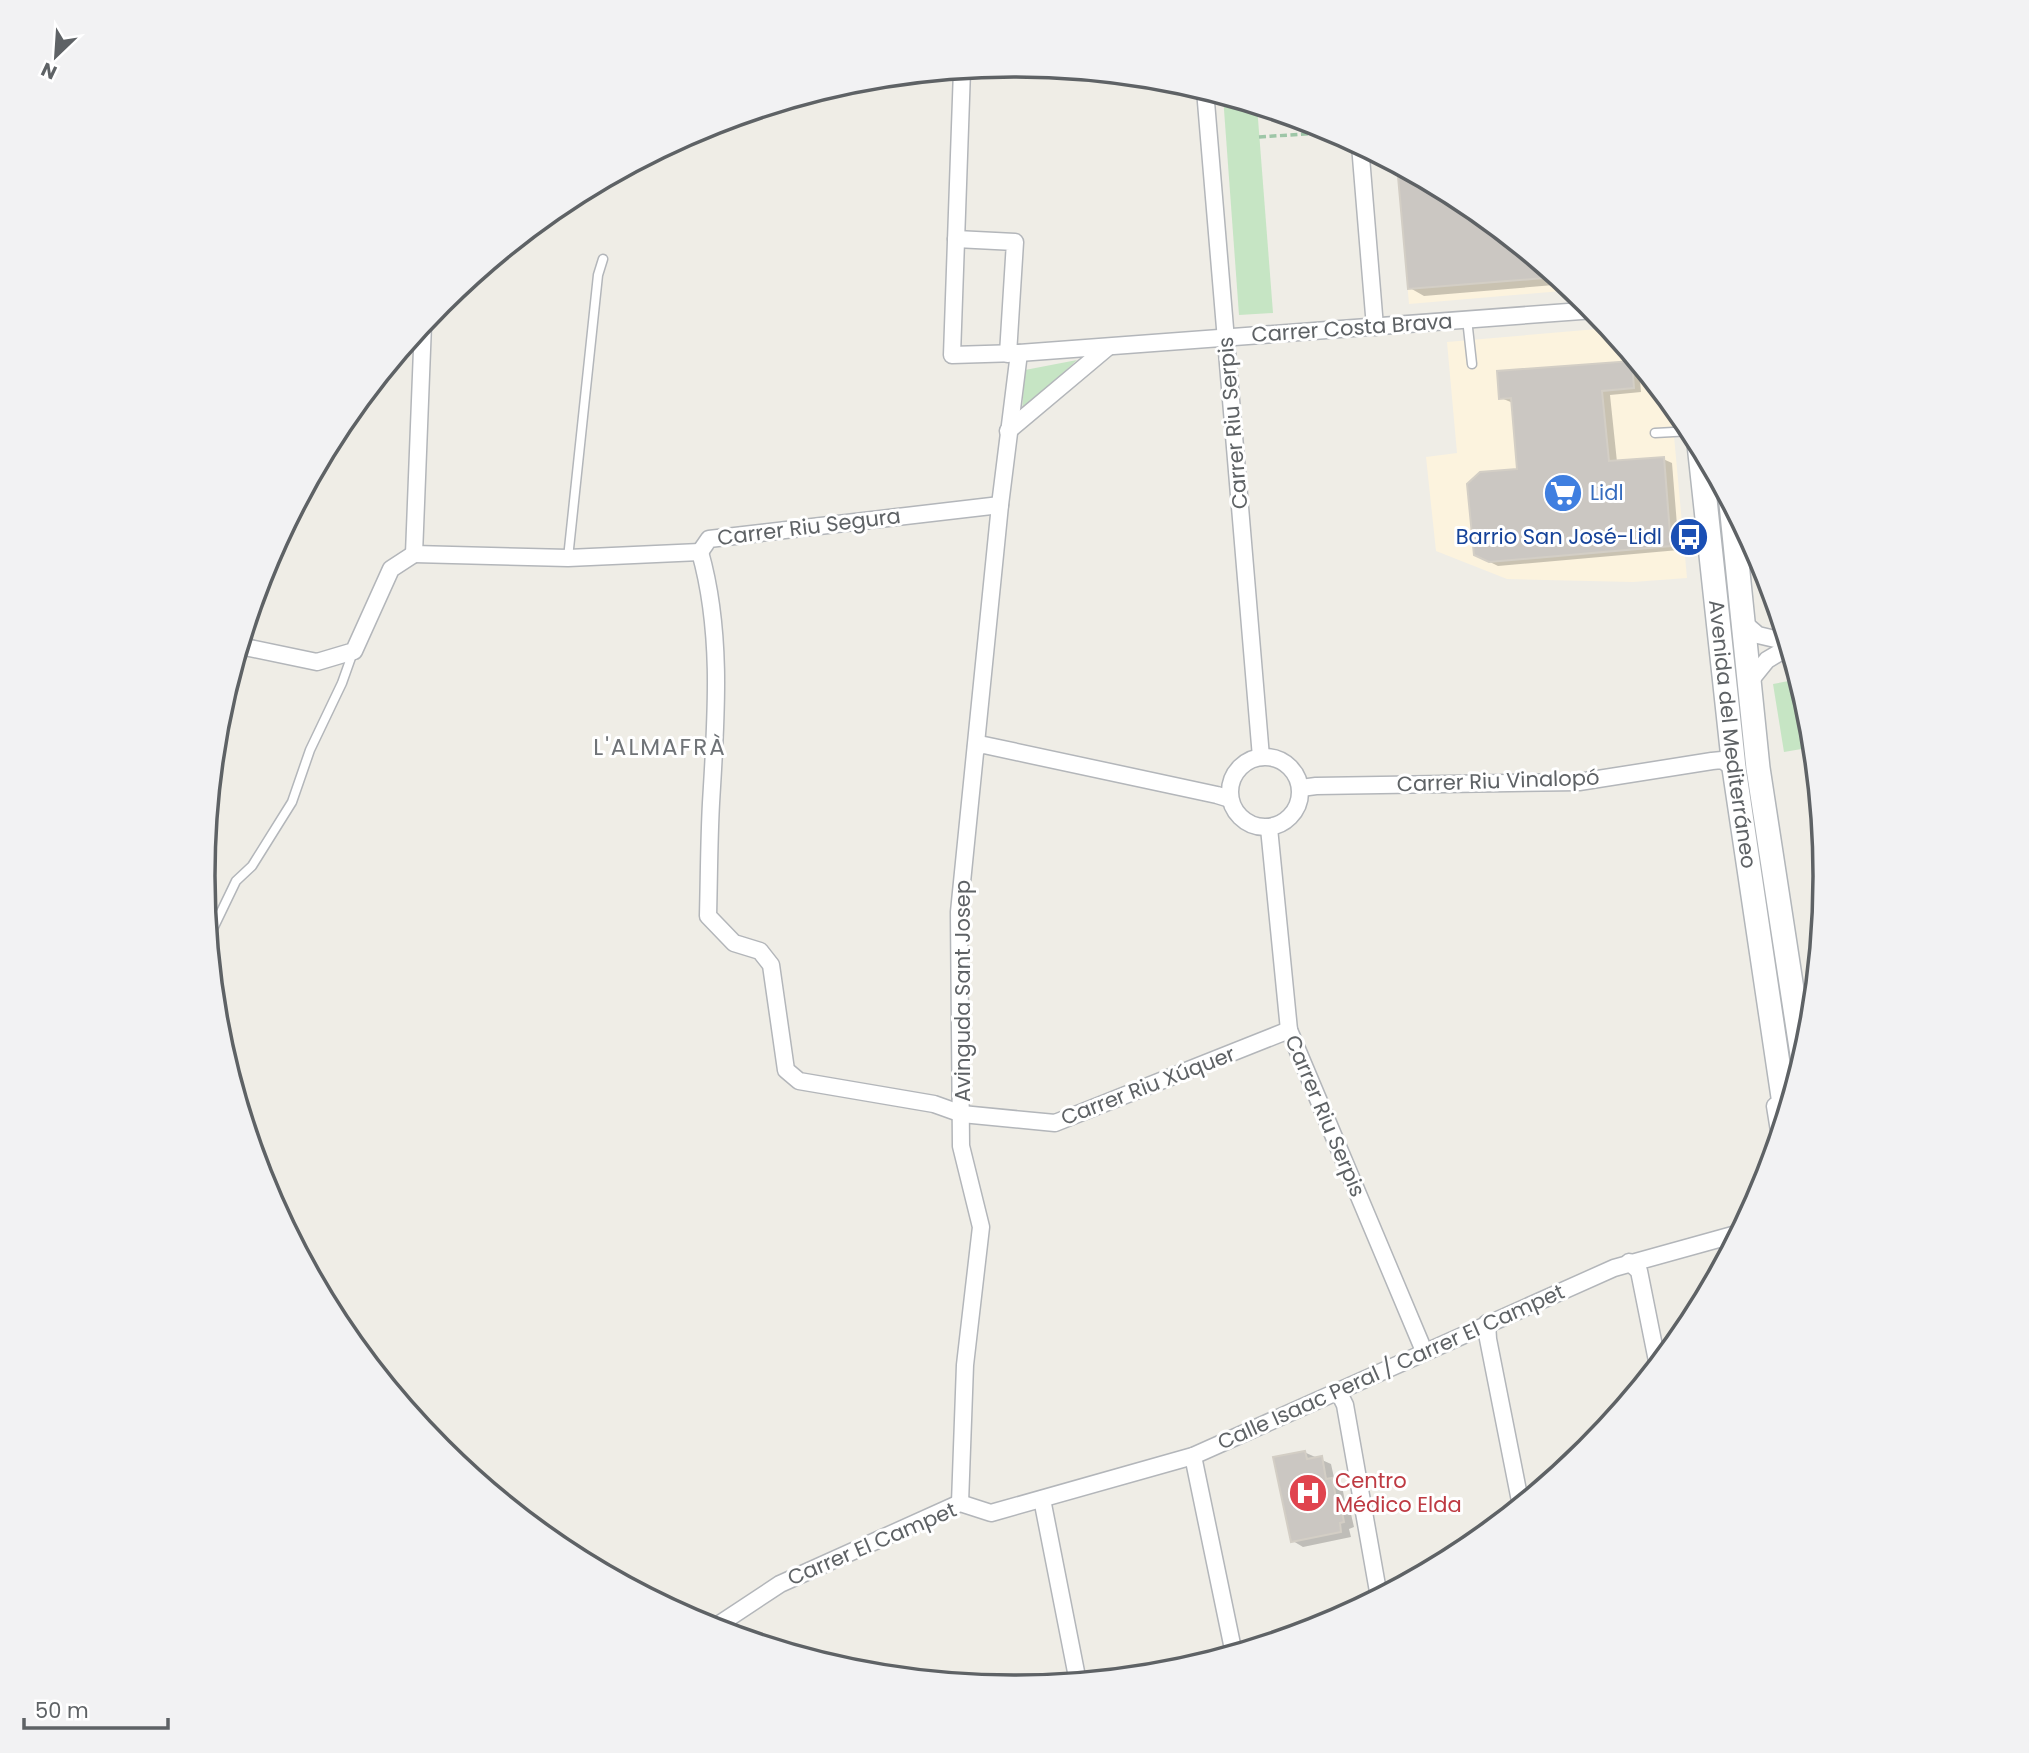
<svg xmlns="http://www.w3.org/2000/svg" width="2029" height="1753" font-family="Poppins,sans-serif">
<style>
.commercial{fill:#fcf3de}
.green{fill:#c6e5c4}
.shadow{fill:#0003}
.building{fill:#cbc7c2;stroke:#d3cec5;stroke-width:2}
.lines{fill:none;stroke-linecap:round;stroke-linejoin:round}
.lane-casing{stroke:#b3b6ba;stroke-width:11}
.street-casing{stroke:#b3b6ba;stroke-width:19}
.secondary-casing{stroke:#b2b6ba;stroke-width:26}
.path{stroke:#9ec6a7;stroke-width:3.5;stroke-dasharray:7 3.5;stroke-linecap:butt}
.lane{stroke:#fff;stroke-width:8}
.street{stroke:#fff;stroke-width:16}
.secondary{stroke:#fff;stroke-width:23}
.labels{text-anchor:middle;stroke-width:6;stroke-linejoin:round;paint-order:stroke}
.street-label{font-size:21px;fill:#5e6265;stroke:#fff}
.shop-label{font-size:21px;fill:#366cbe;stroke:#fff;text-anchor:start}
.transit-label{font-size:21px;fill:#164399;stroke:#fff;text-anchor:end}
.health-label{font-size:21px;fill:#be3a42;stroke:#fff;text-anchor:start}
.neighbourhood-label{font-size:23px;letter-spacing:2px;fill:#6f7377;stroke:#fff}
.rim{fill:none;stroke:#5e6265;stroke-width:3.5}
</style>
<rect width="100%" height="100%" fill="#efede6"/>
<g class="commercial">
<polygon points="1397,165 1466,202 1573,290 1409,304"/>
<polygon points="1609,328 1671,403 1687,578 1633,582 1507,579 1436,551 1426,457 1457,453 1447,342"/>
</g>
<g class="green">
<polygon points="1223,96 1257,106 1273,313 1239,315"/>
<polygon points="1077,360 1022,411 1025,370"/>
<polygon points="1799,679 1811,719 1813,747 1784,752 1773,684"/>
</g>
<g class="shadow">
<polygon points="1399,166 1466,202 1566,284 1424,296 1410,288"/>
<polygon points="1631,362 1639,367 1641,392 1610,395 1617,462 1663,459 1672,463 1679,550 1498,566 1484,559 1519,470 1513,403 1501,398"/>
<polygon points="1304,1452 1331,1464 1335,1482 1342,1486 1347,1512 1351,1514 1354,1527 1349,1529 1351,1537 1303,1547 1293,1541"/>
</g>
<g class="building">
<polygon points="1397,165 1466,202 1557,277 1408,289"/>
<polygon points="1632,361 1634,388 1602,391 1609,461 1664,457 1671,546 1489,562 1474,555 1467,484 1480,472 1517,469 1511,398 1499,399 1497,371"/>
<polygon points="1305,1451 1307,1459 1322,1456 1326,1479 1332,1478 1338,1507 1341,1507 1344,1522 1340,1523 1341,1532 1291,1542 1273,1457"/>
</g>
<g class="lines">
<g class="lane-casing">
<g id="lane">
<polyline points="1467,319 1472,364"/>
<polyline points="1655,433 1692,431"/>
<polyline points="568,558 598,275 603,259"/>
<polyline points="209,937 236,881 252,866 292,802 310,750 342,683 353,652"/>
</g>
</g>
<g class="street-casing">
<g id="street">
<polyline points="962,70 952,355 1019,353 1595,310"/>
<polyline points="1205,90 1261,757"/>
<polyline points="1360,145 1375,327"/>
<polyline points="956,239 1015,242 1008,354"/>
<polyline points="1008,431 1108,347"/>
<path d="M700 552C723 633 716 719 711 803 709 841 709 878 708 916L734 943 760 951 771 965 786 1070 799 1081 934 1104 962 1114 1055 1123 1289 1030"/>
<polyline points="700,552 709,539 1000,505"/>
<polyline points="414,554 568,558 700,552"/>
<polyline points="414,554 423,324"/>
<polyline points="1744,623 1758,635 1788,642"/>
<polyline points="240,646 317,662 354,651 391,569 414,554"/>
<polyline points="1750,681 1767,660 1789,647"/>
<polyline points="976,747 984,745 1217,795 1230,799"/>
<circle cx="1265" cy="792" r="35"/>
<polyline points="1301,788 1316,786 1579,782 1712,761 1722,760 1734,768"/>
<polyline points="1269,828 1289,1030 1424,1351"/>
<polyline points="1775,1106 1780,1137"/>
<polyline points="1629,1262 1639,1271 1658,1366"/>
<polyline points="1487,1323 1488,1339 1521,1506"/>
<polyline points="1338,1391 1345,1405 1379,1597"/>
<polyline points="1193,1456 1234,1654"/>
<polyline points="1042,1499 1078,1682"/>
<polyline points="960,1503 965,1365 981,1227 961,1146 959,912 1000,505 1019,353"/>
<polyline points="712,1629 780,1584 960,1503 991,1513 1193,1456 1614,1268 1740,1233"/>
<polyline points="1147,1675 1193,1666"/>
</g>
</g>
<g class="secondary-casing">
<g id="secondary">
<path id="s1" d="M1699 444 1734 768 1786 1117"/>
<polyline points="1731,504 1758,768 1803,1061"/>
</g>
</g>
<polyline class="path" points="1259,137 1335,132"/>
<use href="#lane" class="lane"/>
<use href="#street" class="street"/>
<use href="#secondary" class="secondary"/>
</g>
<defs>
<g id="supermarket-disc" transform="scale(2.0125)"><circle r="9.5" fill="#3f7fe0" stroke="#fff"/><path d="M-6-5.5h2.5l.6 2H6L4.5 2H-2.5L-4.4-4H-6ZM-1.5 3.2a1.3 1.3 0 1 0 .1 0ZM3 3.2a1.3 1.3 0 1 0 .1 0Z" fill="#fff"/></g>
<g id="bus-disc" transform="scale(2.0125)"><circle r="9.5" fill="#1a4fb4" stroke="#fff"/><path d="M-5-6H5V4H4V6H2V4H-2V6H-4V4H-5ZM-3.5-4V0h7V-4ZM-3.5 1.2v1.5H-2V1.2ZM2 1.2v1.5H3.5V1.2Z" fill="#fff"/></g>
<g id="hospital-disc" transform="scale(2.0125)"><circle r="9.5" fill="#e0444e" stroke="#fff"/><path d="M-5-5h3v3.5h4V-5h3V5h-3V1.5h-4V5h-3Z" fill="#fff"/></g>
</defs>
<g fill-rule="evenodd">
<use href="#supermarket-disc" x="1563" y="493"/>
<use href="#bus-disc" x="1689" y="537"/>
<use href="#hospital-disc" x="1308" y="1493"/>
</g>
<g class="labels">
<g class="street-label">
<text transform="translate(1352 328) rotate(-4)" y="7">Carrer Costa Brava</text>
<text transform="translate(1233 423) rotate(-95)" y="7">Carrer Riu Serpis</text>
<text transform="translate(809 527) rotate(-7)" y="7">Carrer Riu Segura</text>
<text dy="7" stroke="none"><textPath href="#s1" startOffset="292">Avenida del Mediterráneo</textPath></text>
<text transform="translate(1498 781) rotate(-2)" y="7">Carrer Riu Vinalopó</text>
<text transform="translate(963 991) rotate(-90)" y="7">Avinguda Sant Josep</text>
<text transform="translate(1148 1086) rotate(-21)" y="7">Carrer Riu Xúquer</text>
<text transform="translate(1325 1116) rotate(67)" y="7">Carrer Riu Serpis</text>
<text transform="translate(1391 1367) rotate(-24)" y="7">Calle Isaac Peral / Carrer El Campet</text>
<text transform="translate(872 1544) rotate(-23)" y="7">Carrer El Campet</text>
</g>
<g class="shop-label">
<text x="1590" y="500">Lidl</text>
</g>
<g class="transit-label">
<text x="1662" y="544">Barrio San José-Lidl</text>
</g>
<g class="health-label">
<text x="1335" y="1488">Centro<tspan x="1335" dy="24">Médico Elda</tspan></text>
</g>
<g class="neighbourhood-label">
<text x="660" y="755">L'ALMAFRÀ</text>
</g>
</g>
<path d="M0 0H2029V1753H0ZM215 876a799 799 0 1 1 1598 0a799 799 0 1 1-1598 0Z" fill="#f2f2f3" fill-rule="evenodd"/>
<path class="rim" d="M215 876a799 799 0 1 1 1598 0a799 799 0 1 1-1598 0Z"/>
<g transform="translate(56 56) rotate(205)" stroke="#ffffff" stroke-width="5" paint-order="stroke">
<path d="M0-5L12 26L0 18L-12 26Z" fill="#5e6265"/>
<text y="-10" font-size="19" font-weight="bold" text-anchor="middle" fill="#5e6265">N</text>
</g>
<path d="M24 1718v10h144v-10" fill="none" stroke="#5e6265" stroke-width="3.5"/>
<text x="35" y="1718" font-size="21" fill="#5e6265" stroke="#ffffff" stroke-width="5" paint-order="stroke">50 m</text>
</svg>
